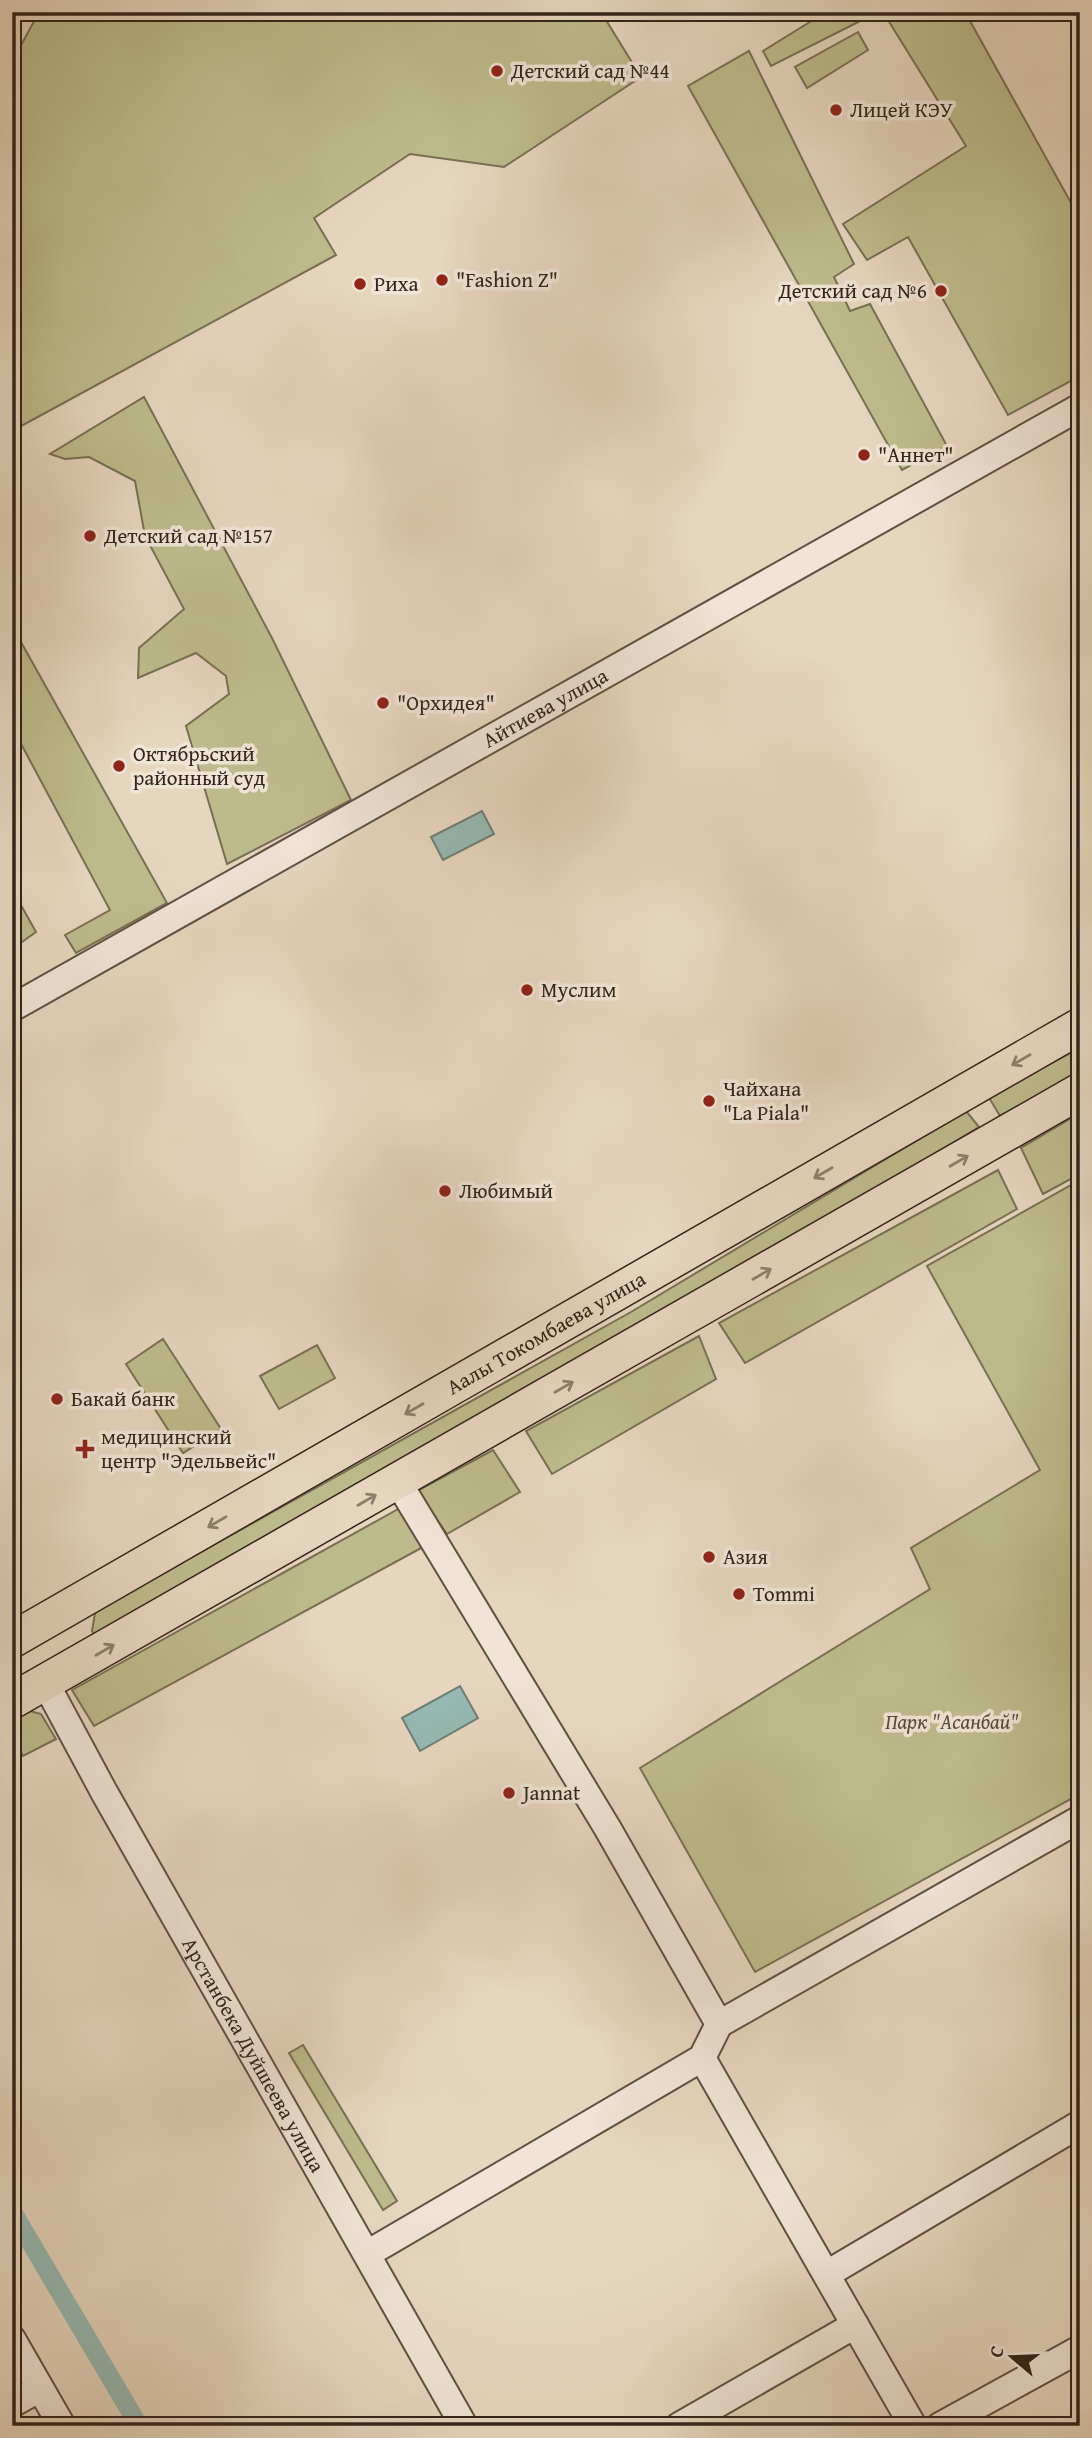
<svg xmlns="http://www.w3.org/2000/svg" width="1092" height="2438" font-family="'Gentium Book Plus',serif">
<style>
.green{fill:#bdbb8c;stroke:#787054;stroke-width:2}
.water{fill:#96b9b2;stroke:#6e7e76;stroke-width:2}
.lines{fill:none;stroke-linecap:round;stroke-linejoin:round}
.canal{stroke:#96b9b2;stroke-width:19}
.minor-casing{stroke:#605144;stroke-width:30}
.major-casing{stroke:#33251b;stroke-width:38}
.minor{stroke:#efe4d5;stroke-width:26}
.major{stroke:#e6d6be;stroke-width:35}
.oneway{stroke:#8c7e6c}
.poi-dot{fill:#8f2418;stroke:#efe4d5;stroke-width:2.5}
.labels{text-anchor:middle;stroke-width:7;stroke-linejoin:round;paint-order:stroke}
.poi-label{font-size:21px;fill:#33251b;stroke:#efe4d5;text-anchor:start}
.street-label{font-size:21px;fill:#33251b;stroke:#efe4d5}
.park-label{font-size:21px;font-style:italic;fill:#564a37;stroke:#efe4d5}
</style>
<rect width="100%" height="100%" fill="#e6d6be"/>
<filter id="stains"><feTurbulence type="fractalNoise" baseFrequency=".00286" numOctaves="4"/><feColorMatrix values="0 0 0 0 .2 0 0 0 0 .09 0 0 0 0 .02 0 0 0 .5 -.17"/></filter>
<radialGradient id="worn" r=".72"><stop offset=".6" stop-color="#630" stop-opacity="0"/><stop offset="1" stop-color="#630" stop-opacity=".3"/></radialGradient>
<g class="green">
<polygon points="39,12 601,12 641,77 504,167 410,154 314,218 336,255 12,431 12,62"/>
<polygon points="826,12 878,12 771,66 763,51"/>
<polygon points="883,12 965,12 1080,219 1080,376 1008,415 908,237 867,260 843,224 966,146"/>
<polygon points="858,32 868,50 807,88 795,67"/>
<polygon points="749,51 854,264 834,277 850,311 870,304 947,446 902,470 688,86"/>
<polygon points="144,397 273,640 351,800 227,864 186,726 229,694 226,676 196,653 138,678 139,648 184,609 145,536 135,481 89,457 65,459 50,454"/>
<polygon points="12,626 167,903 76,953 65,935 110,910 12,727"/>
<polygon points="12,889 36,932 12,949"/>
<polygon points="1080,1048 1080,1073 1000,1116 988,1096"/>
<polygon points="966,1111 979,1127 540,1392 96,1637 92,1631 95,1613 122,1596 631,1312"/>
<polygon points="1080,1113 1080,1174 1043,1194 1021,1148"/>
<polygon points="998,1170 1017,1209 745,1363 719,1323"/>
<polygon points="1080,1180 1080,1794 755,1972 640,1768 930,1589 911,1548 1040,1470 927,1266"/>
<polygon points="699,1336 716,1379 552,1474 526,1431"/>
<polygon points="163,1339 221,1429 183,1453 126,1364"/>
<polygon points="317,1345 335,1378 279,1409 260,1376"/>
<polygon points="493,1450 520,1492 447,1534 417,1491"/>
<polygon points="400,1508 423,1547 94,1726 72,1690"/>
<polygon points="30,1711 41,1714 56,1739 23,1756 12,1735 12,1721"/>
<polygon points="303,2045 397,2201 383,2210 289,2053"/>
</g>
<g class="water">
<polygon points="482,811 494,834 443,860 431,837"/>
<polygon points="460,1686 478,1718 420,1751 402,1718"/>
</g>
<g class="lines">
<polyline class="canal" points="12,2211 139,2426"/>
<g class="minor-casing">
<g id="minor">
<path id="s1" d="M12 1008 1080 407"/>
<polyline points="398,1482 608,1829 719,2024"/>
<path id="s2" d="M46 1684 104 1792 464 2426"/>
<polyline points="702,2058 913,2426"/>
<polyline points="367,2254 702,2058 719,2024 1080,1819"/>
<polyline points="827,2274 1080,2124"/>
<polyline points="12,2339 62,2426"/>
<polyline points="12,2404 39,2389"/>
<polyline points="679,2426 855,2325"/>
<polyline points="940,2426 1080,2349"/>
</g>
</g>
<g class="major-casing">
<g id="major">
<path id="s3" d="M12 1640 1080 1026"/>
<polyline points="12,1701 1080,1091"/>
</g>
</g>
<use href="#minor" class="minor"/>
<use href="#major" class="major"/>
</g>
<defs><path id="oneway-shaft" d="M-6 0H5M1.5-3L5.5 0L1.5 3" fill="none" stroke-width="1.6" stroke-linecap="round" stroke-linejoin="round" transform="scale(1.75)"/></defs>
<g class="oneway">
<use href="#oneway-shaft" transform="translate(1021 1060) rotate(150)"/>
<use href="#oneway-shaft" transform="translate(959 1161) rotate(-30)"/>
<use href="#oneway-shaft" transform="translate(823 1173) rotate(150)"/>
<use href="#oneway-shaft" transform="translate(762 1274) rotate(-30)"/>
<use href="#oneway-shaft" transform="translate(564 1387) rotate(-30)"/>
<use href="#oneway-shaft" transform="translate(414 1409) rotate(150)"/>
<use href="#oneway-shaft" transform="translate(367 1500) rotate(-30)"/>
<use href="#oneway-shaft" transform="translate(217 1522) rotate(150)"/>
<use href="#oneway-shaft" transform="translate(105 1650) rotate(-30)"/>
</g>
<g class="poi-dot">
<circle cx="497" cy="71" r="7"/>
<circle cx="836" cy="110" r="7"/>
<circle cx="442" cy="280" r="7"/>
<circle cx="360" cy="284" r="7"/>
<circle cx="941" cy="291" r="7"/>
<circle cx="864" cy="455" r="7"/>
<circle cx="90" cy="536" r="7"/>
<circle cx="383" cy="703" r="7"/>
<circle cx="119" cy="766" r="7"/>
<circle cx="527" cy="990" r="7"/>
<circle cx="709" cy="1101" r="7"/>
<circle cx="445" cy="1191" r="7"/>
<circle cx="57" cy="1399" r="7"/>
<path d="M81.5 1438.5h7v7h7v7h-7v7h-7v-7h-7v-7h7z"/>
<circle cx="709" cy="1557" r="7"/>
<circle cx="739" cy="1594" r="7"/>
<circle cx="509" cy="1793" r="7"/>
</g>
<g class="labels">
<g class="poi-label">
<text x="511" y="78">Детский сад №44</text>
<text x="850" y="117">Лицей КЭУ</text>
<text x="456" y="287">"Fashion Z"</text>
<text x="374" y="291">Риха</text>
<text x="927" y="298" text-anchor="end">Детский сад №6</text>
<text x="878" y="462">"Аннет"</text>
<text x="104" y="543">Детский сад №157</text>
<text x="397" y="710">"Орхидея"</text>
<text x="133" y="761">Октябрьский<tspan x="133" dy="24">районный суд</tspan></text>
<text x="541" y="997">Муслим</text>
<text x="723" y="1096">Чайхана<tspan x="723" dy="24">"La Piala"</tspan></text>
<text x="459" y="1198">Любимый</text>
<text x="71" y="1406">Бакай банк</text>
<text x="101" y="1444">медицинский<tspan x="101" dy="24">центр "Эдельвейс"</tspan></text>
<text x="723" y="1564">Азия</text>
<text x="753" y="1601">Tommi</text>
<text x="523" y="1800">Jannat</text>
</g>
<g class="street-label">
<text dy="7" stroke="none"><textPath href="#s1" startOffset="612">Айтиева улица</textPath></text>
<text dy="7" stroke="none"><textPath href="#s3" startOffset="616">Аалы Токомбаева улица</textPath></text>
<text dy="7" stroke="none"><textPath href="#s2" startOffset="425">Арстанбека Дуйшеева улица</textPath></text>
</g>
<g class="park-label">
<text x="952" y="1729">Парк "Асанбай"</text>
</g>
</g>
<rect width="1092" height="2438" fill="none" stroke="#e6d6be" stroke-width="42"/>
<rect x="14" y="14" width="1064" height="2410" fill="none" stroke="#33251b" stroke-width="3.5"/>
<rect x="21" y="21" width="1050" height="2396" fill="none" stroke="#33251b" stroke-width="2"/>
<g transform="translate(1012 2357) rotate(289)" stroke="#efe4d5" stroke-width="5" paint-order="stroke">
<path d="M0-5L12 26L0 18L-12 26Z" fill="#33251b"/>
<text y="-10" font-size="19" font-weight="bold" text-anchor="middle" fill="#33251b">С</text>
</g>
<rect width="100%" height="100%" filter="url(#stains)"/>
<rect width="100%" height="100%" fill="url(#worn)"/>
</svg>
